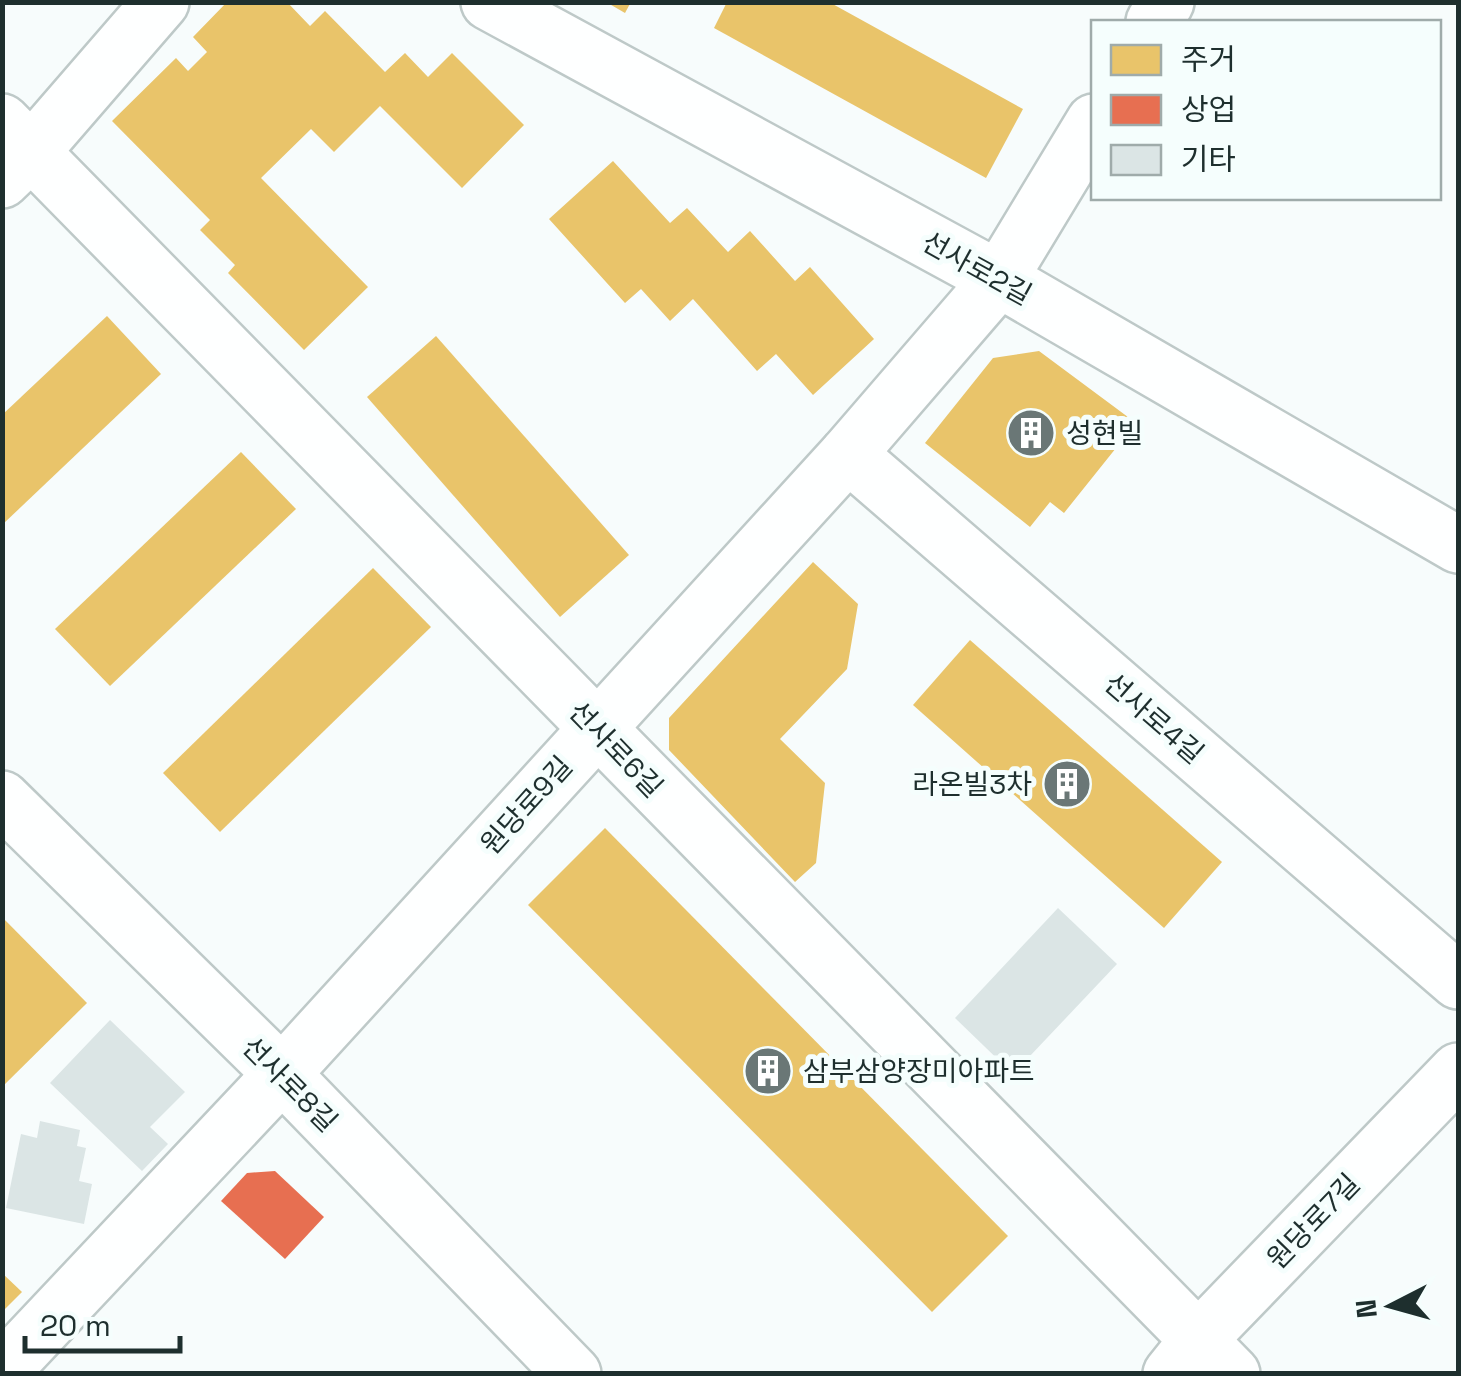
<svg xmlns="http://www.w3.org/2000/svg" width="1461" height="1376" font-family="'Space Grotesk','Noto Sans KR',sans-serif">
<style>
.homes{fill:#e9c46a}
.shops{fill:#e76f51}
.building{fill:#dbe5e5}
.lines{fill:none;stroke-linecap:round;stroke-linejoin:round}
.minor-casing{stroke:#bec9c8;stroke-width:60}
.minor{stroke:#feffff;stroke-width:55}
.labels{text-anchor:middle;stroke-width:10;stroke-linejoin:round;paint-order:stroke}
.street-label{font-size:28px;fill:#1e2f2e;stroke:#f5fefd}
.poi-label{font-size:28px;fill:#1e2f2e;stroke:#f5fefd;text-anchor:start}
</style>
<rect width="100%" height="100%" fill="#f7fcfc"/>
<g class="homes">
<polygon points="227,2 287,2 310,26 325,11 385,72 405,53 428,77 452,53 524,125 462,188 380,106 334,152 311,129 261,178 368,287 304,350 228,273 235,265 200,230 210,220 112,121 176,58 188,71 207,52 193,37"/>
<polygon points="606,2 631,2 625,13"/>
<polygon points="727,2 829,2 1023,109 986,178 714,28"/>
<polygon points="613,161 670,223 687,208 728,252 750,231 795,281 810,267 874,339 813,395 776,354 757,371 693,299 670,321 641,289 625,303 549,219"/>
<polygon points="107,316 161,374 2,525 2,415"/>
<polygon points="436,336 629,555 560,617 367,397"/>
<polygon points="1039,351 1136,423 1064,513 1050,502 1030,527 925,443 993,358"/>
<polygon points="241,452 296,509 110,686 55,629"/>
<polygon points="813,562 858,604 847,669 780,739 825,783 816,863 795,882 669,750 669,718"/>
<polygon points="373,568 431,627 220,832 163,773"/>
<polygon points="970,640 1222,862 1164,928 913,705"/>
<polygon points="605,828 1008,1236 932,1312 528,905"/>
<polygon points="2,917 87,1003 2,1087"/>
<polygon points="2,1273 22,1292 2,1312"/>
</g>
<polygon class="shops" points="275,1171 324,1217 285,1259 221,1201 247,1173"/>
<g class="building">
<polygon points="1058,908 1117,964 1013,1074 955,1018"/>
<polygon points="110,1020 185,1092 150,1127 168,1144 142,1171 50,1083"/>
<polygon points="40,1121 80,1130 77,1146 86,1148 79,1181 92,1184 84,1224 6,1208 21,1134 37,1138"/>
</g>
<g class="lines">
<g class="minor-casing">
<g id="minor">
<polyline points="489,2 999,279 1458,545"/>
<polyline points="1154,22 1166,2"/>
<polyline points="2,122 1232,1374"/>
<polyline points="2,180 32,151 161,2"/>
<polyline points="848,454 1458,981"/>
<polyline points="2,799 282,1074 573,1374"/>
<polyline points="2,1371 282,1074 848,454 999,279 1094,122"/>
<polyline points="1171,1374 1199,1339 1458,1071"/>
</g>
</g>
<use href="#minor" class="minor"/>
</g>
<defs>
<g id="building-disc" transform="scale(2.5)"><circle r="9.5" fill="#6a7776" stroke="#f5fefd"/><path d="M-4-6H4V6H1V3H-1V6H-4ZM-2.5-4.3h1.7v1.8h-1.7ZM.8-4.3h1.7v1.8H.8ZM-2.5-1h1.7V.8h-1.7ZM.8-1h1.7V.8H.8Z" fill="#fff"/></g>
</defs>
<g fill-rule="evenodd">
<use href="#building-disc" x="1031" y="433"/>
<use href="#building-disc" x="1067" y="784"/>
<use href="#building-disc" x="768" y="1071"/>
</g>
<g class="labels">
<g class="street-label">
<text transform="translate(977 268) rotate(29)" y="10">선사로2길</text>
<text transform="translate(1154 718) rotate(41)" y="10">선사로4길</text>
<text transform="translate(616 749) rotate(46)" y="10">선사로6길</text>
<text transform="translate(526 805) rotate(-48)" y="10">원당로9길</text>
<text transform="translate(290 1084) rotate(45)" y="10">선사로8길</text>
<text transform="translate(1313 1221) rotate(-46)" y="10">원당로7길</text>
</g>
<g class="poi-label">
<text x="1066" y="443">성현빌</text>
<text x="1032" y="794" text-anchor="end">라온빌3차</text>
<text x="803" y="1081">삼부삼양장미아파트</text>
</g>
</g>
<rect width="1461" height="1376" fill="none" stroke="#1e2f2e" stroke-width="10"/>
<rect x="1091" y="20" width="350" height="180" fill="#f5fefd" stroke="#9fabaa" stroke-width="2.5"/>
<rect x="1111" y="45" width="50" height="30" fill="#e9c46a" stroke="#9fabaa" stroke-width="2.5"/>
<text x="1181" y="70" font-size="30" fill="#1e2f2e">주거</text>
<rect x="1111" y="95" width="50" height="30" fill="#e76f51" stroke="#9fabaa" stroke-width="2.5"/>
<text x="1181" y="120" font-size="30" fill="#1e2f2e">상업</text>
<rect x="1111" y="145" width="50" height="30" fill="#dbe5e5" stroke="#9fabaa" stroke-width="2.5"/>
<text x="1181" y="170" font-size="30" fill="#1e2f2e">기타</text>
<g transform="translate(1391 1306) rotate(264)" stroke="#f5fefd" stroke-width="8" paint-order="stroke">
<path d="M0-8L18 38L0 25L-18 38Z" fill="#1e2f2e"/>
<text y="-15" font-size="28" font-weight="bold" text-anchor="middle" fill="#1e2f2e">N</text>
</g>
<path d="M25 1336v15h155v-15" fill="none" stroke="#1e2f2e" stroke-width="5"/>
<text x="40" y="1336" font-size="30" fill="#1e2f2e" stroke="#f5fefd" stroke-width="8" paint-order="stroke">20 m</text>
</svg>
